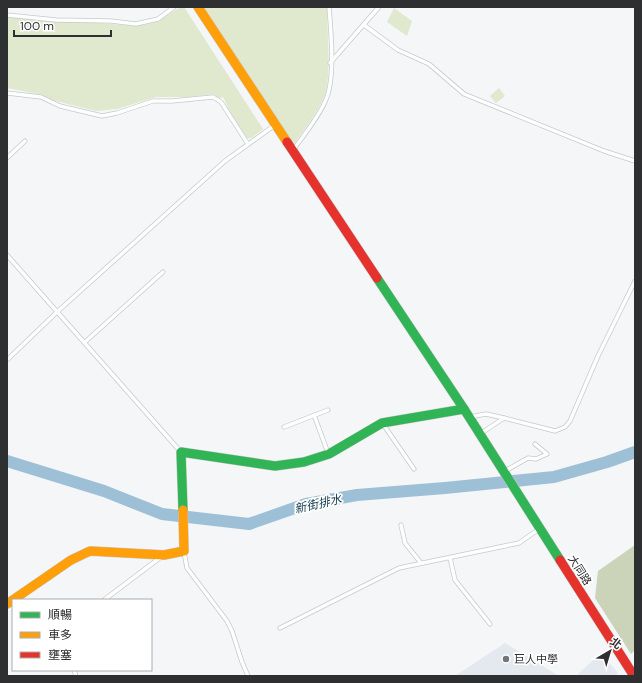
<svg xmlns="http://www.w3.org/2000/svg" width="642" height="683" font-family="'DM Sans','Noto Sans TC',sans-serif">
<style>
.built{fill:#e4e9f0}
.green{fill:#e0e8ce}
.forest{fill:#cbd4b9}
.lines{fill:none;stroke-linecap:round;stroke-linejoin:round}
.river{stroke:#9ec0d7;stroke-width:12}
.lane-casing{stroke:#c8c9cb;stroke-width:5}
.fast-casing{stroke:#c8c9cb;stroke-width:10}
.slow-casing{stroke:#c8c9cb;stroke-width:10}
.jam-casing{stroke:#c8c9cb;stroke-width:10}
.lane{stroke:#fdfefe;stroke-width:3.5}
.fast{stroke:#30b455;stroke-width:9}
.slow{stroke:#ff9f0a;stroke-width:9}
.jam{stroke:#e5322d;stroke-width:9}
.poi-dot{fill:#737577;stroke:#fff;stroke-width:1.5}
.labels{text-anchor:middle;stroke-width:3.5;stroke-linejoin:round;paint-order:stroke}
.street-label{font-size:11px;fill:#2e2f31;stroke:#fff}
.poi-label{font-size:11px;fill:#2e2f31;stroke:#fff;text-anchor:start}
.water-label{font-size:12px;font-style:italic;fill:#0f384e;stroke:#fff}
</style>
<rect width="100%" height="100%" fill="#f4f6f8"/>
<g class="built">
<polygon points="505,643 559,676 455,676"/>
<polygon points="601,653 617,672 618,676 576,676"/>
</g>
<g class="green">
<path d="M181 7H184L263 129 251 138H247L231 114 223 97 218 99 214 94 188 97H156L117 109 96 111 52 100 43 95 7 88V17C38 20 69 21 99 23 116 24 135 28 152 23 163 19 171 12 181 7Z"/>
<path d="M203 7H327C327 31 331 68 326 91 322 107 304 130 294 144Z"/>
<polygon points="394,8 412,21 407,36 387,22"/>
<polygon points="499,88 505,96 496,103 490,96"/>
</g>
<polygon class="forest" points="635,545 635,650 631,654 595,598 598,571"/>
<g class="lines">
<polyline class="river" points="7,461 104,491 162,514 249,524 306,504 357,495 445,488 554,477 607,462 635,452"/>
<g class="lane-casing">
<g id="lane">
<polyline points="7,15 56,20 111,21 136,24 158,19 174,7"/>
<polyline points="364,25 398,50 429,64 464,94 604,151 635,161"/>
<polyline points="330,63 379,7"/>
<polyline points="7,93 41,97 60,106 102,116 117,113 153,101 172,101 213,97 221,102 248,144"/>
<path d="M294 149C305 133 320 116 327 97 335 74 331 31 329 7"/>
<polyline points="7,158 25,141"/>
<polyline points="7,255 180,451"/>
<polyline points="85,342 163,272"/>
<polyline points="7,360 57,312 225,161 275,125"/>
<polyline points="314,415 328,453"/>
<polyline points="470,417 486,414 504,418"/>
<polyline points="383,424 414,469"/>
<polyline points="284,427 328,410"/>
<polyline points="480,434 504,418 555,431 565,427 570,421 598,356 635,281"/>
<polyline points="505,471 528,458 536,459 547,454 535,444"/>
<polyline points="401,525 405,543 421,563"/>
<polyline points="184,552 187,568 227,621 232,631 242,662 248,676"/>
<polyline points="450,558 455,580 490,624"/>
<polyline points="104,600 161,557"/>
<polyline points="280,628 399,568 519,543 539,529"/>
<polyline points="74,670 76,676"/>
</g>
</g>
<g class="fast-casing">
<g id="fast">
<polyline points="377,278 464,409 560,560"/>
<polyline points="183,510 181,452 275,466 304,462 329,454 382,423 464,409"/>
</g>
</g>
<g class="slow-casing">
<g id="slow">
<polyline points="198,7 287,142"/>
<polyline points="7,604 71,560 90,551 164,555 184,551 183,510"/>
</g>
</g>
<g class="jam-casing">
<g id="jam">
<polyline points="287,142 377,278"/>
<polyline points="560,560 634,676"/>
</g>
</g>
<use href="#lane" class="lane"/>
<use href="#fast" class="fast"/>
<use href="#slow" class="slow"/>
<use href="#jam" class="jam"/>
</g>
<circle class="poi-dot" cx="506" cy="659" r="4"/>
<g class="labels">
<g class="street-label">
<text transform="translate(580 570) rotate(58)" y="4">大同路</text>
</g>
<g class="poi-label">
<text x="514" y="663">巨人中學</text>
</g>
<g class="water-label">
<text transform="translate(318 504) rotate(-13)" y="4">新街排水</text>
</g>
</g>
<rect width="642" height="683" fill="none" stroke="#2e2f31" stroke-width="16"/>
<rect x="12" y="599" width="140" height="72" fill="#ffffff" stroke="#abacad"/>
<rect x="20" y="612" width="20" height="6" fill="#30b455" stroke="#abacad"/>
<text x="48" y="619" font-size="12" fill="#2e2f31">順暢</text>
<rect x="20" y="632" width="20" height="6" fill="#ff9f0a" stroke="#abacad"/>
<text x="48" y="639" font-size="12" fill="#2e2f31">車多</text>
<rect x="20" y="652" width="20" height="6" fill="#e5322d" stroke="#abacad"/>
<text x="48" y="659" font-size="12" fill="#2e2f31">壅塞</text>
<g transform="translate(610 651) rotate(38)" stroke="#ffffff" stroke-width="3" paint-order="stroke">
<path d="M0-3L7 15L0 10L-7 15Z" fill="#2e2f31"/>
<text y="-6" font-size="11" font-weight="bold" text-anchor="middle" fill="#2e2f31">北</text>
</g>
<path d="M14 30v6h97v-6" fill="none" stroke="#2e2f31" stroke-width="2"/>
<text x="20" y="30" font-size="12" fill="#2e2f31" stroke="#ffffff" stroke-width="3" paint-order="stroke">100 m</text>
</svg>
